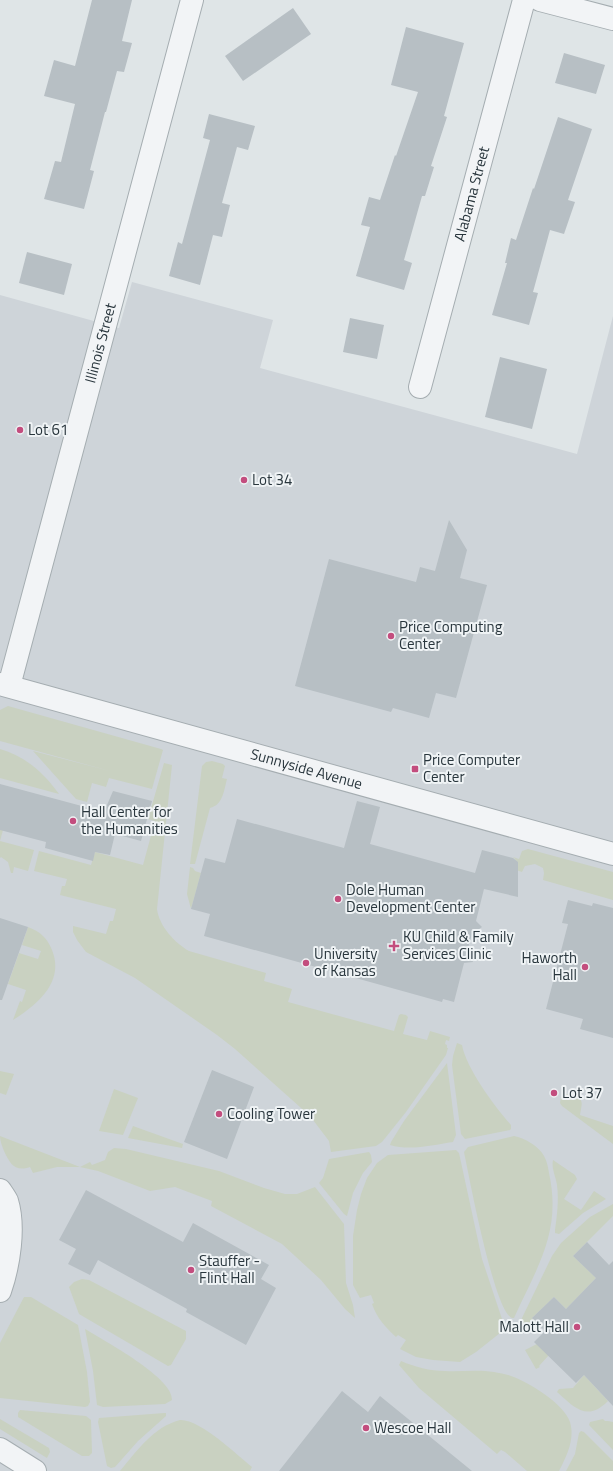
<svg xmlns="http://www.w3.org/2000/svg" width="613" height="1471" font-family="'Titillium Web',sans-serif">
<style>
.built{fill:#ced4d9}
.green{fill:#c9d1c1}
.building{fill:#b7bfc4}
.lines{fill:none;stroke-linecap:round;stroke-linejoin:round}
.minor-casing{stroke:#a5adb1;stroke-width:24}
.minor{stroke:#f2f4f6;stroke-width:22}
.poi-dot{fill:#c34d7e;stroke:#eff3f5;stroke-width:1.5}
.labels{text-anchor:middle;stroke-width:4;stroke-linejoin:round;paint-order:stroke}
.street-label{font-size:15px;fill:#29363d;stroke:#eff3f5}
.poi-label{font-size:15px;fill:#29363d;stroke:#eff3f5;text-anchor:start}
</style>
<rect width="100%" height="100%" fill="#dfe5e7"/>
<polygon class="built" points="132,282 273,320 260,368 577,454 613,316 613,1471 0,1471 0,295 119,328"/>
<g class="green">
<polygon points="8,706 161,749 163,750 152,789 109,778 106,787 92,783 87,802 76,799 33,751 110,771 0,741 0,710"/>
<path d="M0 749C25 756 44 773 59 794L0 778Z"/>
<path d="M212 761 223 764 225 766 222 778 227 779C224 790 223 805 210 808L195 864H190L202 766 206 762Z"/>
<path d="M164 763 172 765 157 909C159 926 175 943 189 951L266 973 264 981 292 989 288 1002 394 1031 399 1015 401 1014 406 1015 408 1017 403 1034 427 1040 430 1031 450 1037 449 1041 446 1040 445 1044 447 1045V1048H448L446 1055 406 1112 382 1142 376 1146 331 1152 329 1141 310 1116 235 1049 217 1035 135 978 86 952 77 940 73 932V926L106 934 110 921H113L116 909 60 895 62 886H65L67 879 34 871 39 851 91 865 95 852 143 865 155 821 148 819Z"/>
<polygon points="0,830 3,830 0,841 34,850 28,871 14,867 13,873 11,873 8,862 1,857 0,858"/>
<path d="M528 849 613 872V900L543 880 544 873 543 868 535 864 525 866 522 872 516 870C520 865 518 862 513 857L519 859 522 851Z"/>
<polygon points="190,867 193,868 195,871 201,873 191,909 187,894"/>
<path d="M28 927C41 932 47 938 52 950 65 982 37 1005 13 1020L20 1001 22 1002 26 990 8 984 19 953 38 959 41 951 22 945Z"/>
<path d="M457 1043 462 1045C466 1068 495 1107 511 1125V1129L510 1130 465 1139 461 1134 452 1065 453 1056Z"/>
<path d="M447 1063 456 1135 453 1142C433 1145 410 1151 390 1145L391 1142 404 1121Z"/>
<polygon points="0,1071 14,1074 6,1095 0,1093"/>
<polygon points="114,1089 138,1098 123,1135 99,1131"/>
<path d="M567 1094C584 1099 583 1099 580 1115L613 1126V1144L562 1106 560 1103 561 1097Z"/>
<polygon points="133,1126 183,1144 182,1148 128,1138"/>
<path d="M0 1136 80 1167H57L33 1173 30 1167C15 1172 10 1164 4 1151 2 1146 0 1141 0 1136Z"/>
<path d="M514 1136C524 1138 539 1146 544 1156 547 1161 548 1167 549 1173 562 1232 537 1267 514 1318H512C494 1311 469 1176 464 1152L468 1147Z"/>
<polygon points="114,1148 126,1149 219,1171 264,1188 285,1194 297,1194 315,1187 344,1224 346,1283 353,1305 355,1318 345,1309 321,1280 282,1244 211,1206 212,1201 175,1187 150,1191 98,1171 80,1167 90,1162 92,1165 105,1160 108,1152"/>
<path d="M456 1150 459 1153 482 1259 504 1325 502 1331 500 1333 476 1352 460 1362 433 1360 416 1357 400 1349 406 1340 398 1335 396 1337C385 1327 377 1318 372 1304L374 1303 371 1295 360 1298 353 1285V1236L357 1210 361 1194 367 1178 377 1163 388 1155Z"/>
<polygon points="369,1152 371,1155 372,1162 363,1173 353,1193 347,1216 344,1214 319,1183 323,1178 329,1159"/>
<path d="M553 1160 575 1175 577 1179 564 1199 581 1210 594 1191 606 1199 583 1213 559 1234 555 1233V1230C557 1215 559 1201 557 1185 556 1177 551 1168 553 1160Z"/>
<polygon points="613,1204 613,1216 573,1256 596,1278 566,1309 554,1297 532,1318 537,1323 530,1329 524,1329 521,1323 522,1318 552,1256 561,1243 590,1217"/>
<polygon points="82,1279 89,1280 186,1331 186,1339 171,1365 168,1366 79,1314 69,1287 74,1282"/>
<polygon points="24,1297 31,1297 78,1325 87,1372 90,1402 88,1406 85,1407 0,1398 0,1343"/>
<path d="M85 1329C103 1340 174 1378 172 1400L165 1404 103 1407 97 1405 93 1371Z"/>
<polygon points="537,1344 549,1355 539,1366 540,1367 536,1369 525,1350"/>
<path d="M401 1361C415 1367 430 1371 445 1371 461 1372 477 1369 494 1372 499 1373 506 1374 511 1376 529 1382 564 1404 570 1422 575 1439 567 1455 560 1469L559 1471H527L505 1452 501 1450 497 1454 419 1388 399 1365Z"/>
<path d="M584 1375 608 1401C587 1422 575 1408 557 1392L559 1389 573 1388Z"/>
<polygon points="20,1410 86,1416 91,1420 92,1453 89,1456 82,1456 18,1417 18,1413"/>
<polygon points="164,1413 166,1413 166,1416 138,1441 115,1467 111,1468 107,1466 98,1422 99,1418"/>
<polygon points="0,1419 49,1448 50,1452 47,1458 0,1429"/>
<polygon points="603,1419 605,1421 608,1421 613,1422 613,1450 589,1425 590,1422"/>
<path d="M180 1420C200 1419 237 1455 252 1467L250 1471H120C137 1451 153 1427 180 1420Z"/>
<polygon points="581,1431 584,1432 613,1461 613,1471 566,1471 575,1454 579,1433"/>
</g>
<g class="building">
<polygon points="92,0 132,0 122,41 132,43 124,72 117,71 106,112 105,112 90,170 94,171 84,209 44,199 55,161 61,162 75,104 44,96 54,60 75,66"/>
<polygon points="293,8 311,34 243,81 225,56"/>
<polygon points="406,27 464,43 444,116 447,117 431,166 434,167 425,196 422,196 404,260 412,263 404,290 356,276 370,227 361,225 369,197 380,200 395,155 396,156 418,92 391,85"/>
<polygon points="564,53 605,65 596,94 555,83"/>
<polygon points="209,114 255,126 248,150 237,147 222,203 230,205 222,237 213,235 200,285 169,276 178,242 182,244 210,140 203,138"/>
<polygon points="558,117 592,129 568,200 575,202 564,234 550,230 533,292 538,293 529,325 492,315 507,263 505,263 511,238 516,240 533,188 534,189"/>
<polygon points="27,252 72,264 64,295 19,283"/>
<polygon points="350,318 384,325 377,359 343,352"/>
<polygon points="500,357 547,369 532,429 485,417"/>
<polygon points="449,520 467,550 460,578 487,585 456,698 436,693 429,718 393,708 391,712 295,686 329,559 416,582 420,567 435,571"/>
<polygon points="0,784 104,812 113,791 152,801 141,841 115,834 110,855 95,852 93,861 45,848 46,842 0,830"/>
<polygon points="357,801 380,807 370,844 475,873 482,850 513,858 518,862 518,897 484,889 476,921 482,927 472,934 468,948 473,962 464,963 454,1002 443,999 442,1002 204,936 210,914 191,909 205,858 225,863 237,819 344,848"/>
<polygon points="568,900 592,906 593,903 613,908 613,1038 580,1029 583,1019 546,1009 568,924 562,923"/>
<polygon points="0,918 28,927 2,1000 0,1000"/>
<polygon points="212,1070 254,1087 227,1159 184,1142"/>
<polygon points="86,1190 183,1242 193,1223 269,1265 261,1279 276,1288 246,1345 186,1312 187,1309 98,1260 90,1275 68,1264 76,1249 59,1240"/>
<polygon points="587,1242 609,1265 613,1261 613,1406 584,1375 576,1383 534,1342 545,1331 532,1318 554,1297 566,1309 596,1278 573,1256"/>
<polygon points="342,1391 368,1412 380,1396 472,1471 279,1471"/>
</g>
<g class="lines">
<g class="minor-casing">
<g id="minor">
<polyline points="540,0 613,19"/>
<path id="s1" d="M420 387 524 0"/>
<path id="s2" d="M0 684 613 854"/>
<path id="s3" d="M9 686 192 0"/>
<path d="M0 1190C2 1193 5 1197 7 1201 15 1227 9 1265 0 1291"/>
<polyline points="0,1449 35,1471"/>
</g>
</g>
<use href="#minor" class="minor"/>
</g>
<g class="poi-dot">
<circle cx="20" cy="430" r="4"/>
<circle cx="244" cy="480" r="4"/>
<circle cx="391" cy="636" r="4"/>
<rect x="411" y="765" width="8" height="8" rx="2"/>
<circle cx="73" cy="821" r="4"/>
<circle cx="338" cy="899" r="4"/>
<path d="M392 940h4v4h4v4h-4v4h-4v-4h-4v-4h4z"/>
<circle cx="306" cy="963" r="4"/>
<circle cx="585" cy="967" r="4"/>
<circle cx="554" cy="1093" r="4"/>
<circle cx="219" cy="1114" r="4"/>
<circle cx="191" cy="1270" r="4"/>
<circle cx="577" cy="1327" r="4"/>
<circle cx="366" cy="1428" r="4"/>
</g>
<g class="labels">
<g class="street-label">
<text dy="5" stroke="none"><textPath href="#s1" startOffset="200">Alabama Street</textPath></text>
<text dy="5" stroke="none"><textPath href="#s3" startOffset="355">Illinois Street</textPath></text>
<text dy="5" stroke="none"><textPath href="#s2" startOffset="318">Sunnyside Avenue</textPath></text>
</g>
<g class="poi-label">
<text x="28" y="435">Lot 61</text>
<text x="252" y="485">Lot 34</text>
<text x="399" y="632">Price Computing<tspan x="399" dy="17">Center</tspan></text>
<text x="423" y="765">Price Computer<tspan x="423" dy="17">Center</tspan></text>
<text x="81" y="817">Hall Center for<tspan x="81" dy="17">the Humanities</tspan></text>
<text x="346" y="895">Dole Human<tspan x="346" dy="17">Development Center</tspan></text>
<text x="403" y="942">KU Child &amp; Family<tspan x="403" dy="17">Services Clinic</tspan></text>
<text x="314" y="959">University<tspan x="314" dy="17">of Kansas</tspan></text>
<text x="577" y="963" text-anchor="end">Haworth<tspan x="577" dy="17">Hall</tspan></text>
<text x="562" y="1098">Lot 37</text>
<text x="227" y="1119">Cooling Tower</text>
<text x="199" y="1266">Stauffer -<tspan x="199" dy="17">Flint Hall</tspan></text>
<text x="569" y="1332" text-anchor="end">Malott Hall</text>
<text x="374" y="1433">Wescoe Hall</text>
</g>
</g>
</svg>
